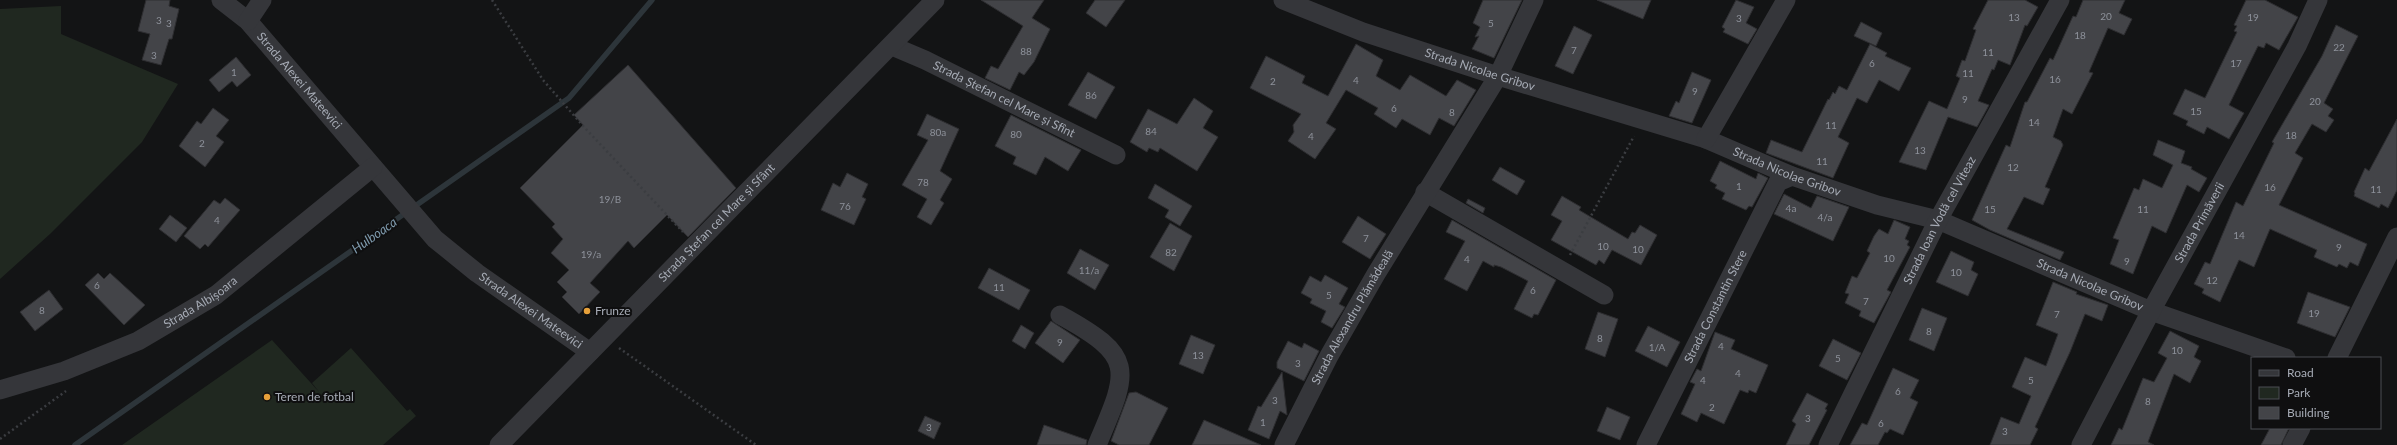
<svg xmlns="http://www.w3.org/2000/svg" width="2397" height="445" font-family="Lato,sans-serif">
<style>
.green{fill:#202820}
.lines{fill:none;stroke-linecap:round;stroke-linejoin:round}
.stream{stroke:#2d353a;stroke-width:5.5}
.building{fill:#434448;stroke:#2e2e31}
.path{stroke:#3b3d41;stroke-width:2.5;stroke-dasharray:2 3;stroke-linecap:butt}
.minor{stroke:#35363a;stroke-width:19}
.poi-dot{fill:#e6a03a;stroke:#0f0f10;stroke-width:1.5}
.labels{text-anchor:middle;stroke-width:4;stroke-linejoin:round;paint-order:stroke}
.number-label{font-size:10px;fill:#8d919a}
.street-label{font-size:12px;fill:#a6abb5;stroke:#0f0f10}
.poi-label{font-size:12px;fill:#a6abb5;stroke:#0f0f10;text-anchor:start}
.water-label{font-size:13px;font-style:italic;fill:#7f9bae;stroke:#0f0f10}
</style>
<rect width="100%" height="100%" fill="#131415"/>
<g class="green">
<polygon points="61,6 61,34 178,84 142,142 50,234 0,279 0,9"/>
<polygon points="272,340 320,393 312,383 351,348 407,411 410,409 416,416 383,445 122,445"/>
</g>
<g class="lines">
<polyline class="stream" points="75,445 569,98 652,0"/>
</g>
<g class="building">
<polygon points="146,0 170,0 169,6 179,9 172,39 169,39 161,65 142,60 150,34 138,31"/>
<polygon points="981,0 1044,0 1032,18 1050,29 1034,62 1024,75 1019,72 1010,90 985,78 991,66 998,69 1023,26"/>
<polygon points="1095,0 1125,0 1106,27 1086,13"/>
<polygon points="1483,0 1522,0 1494,58 1472,49 1479,36 1475,37 1480,27 1473,23"/>
<polygon points="1597,0 1651,0 1643,19"/>
<polygon points="1736,0 1754,7 1746,23 1757,29 1748,44 1723,32 1725,29 1722,27"/>
<polygon points="1988,0 2025,0 2038,7 2027,26 2025,25 2010,65 1998,60 1994,70 1992,69 1978,101 1989,105 1987,109 1977,127 1948,117 1926,170 1899,162 1929,101 1947,109 1960,78 1956,76 1962,60 1965,61 1976,30 1973,29"/>
<polygon points="2083,0 2125,0 2119,13 2132,19 2124,35 2108,28 2089,72 2093,73 2072,114 2063,109 2053,137 2061,141 2063,145 2045,187 2050,189 2043,205 2024,197 2007,229 2064,252 2060,260 1990,230 1972,220 2006,145 2010,147 2025,102 2027,102 2050,58 2053,60 2073,16 2076,17"/>
<polygon points="2246,0 2265,0 2298,17 2279,50 2266,43 2264,48 2258,46 2229,105 2244,113 2229,139 2207,127 2204,134 2186,125 2188,121 2173,114 2185,89 2205,98 2237,32 2234,31 2237,26 2234,25"/>
<polygon points="1861,22 1882,33 1876,46 1854,36"/>
<polygon points="2336,25 2358,36 2324,103 2333,109 2328,116 2334,120 2326,132 2312,124 2295,153 2303,158 2279,205 2367,244 2358,266 2350,262 2347,268 2339,264 2337,267 2314,257 2317,250 2270,229 2254,267 2239,260 2220,302 2202,293 2204,289 2194,284 2205,262 2210,264 2236,202 2243,206 2274,143 2272,142 2322,56"/>
<polygon points="1574,26 1592,35 1573,74 1555,66"/>
<polygon points="1356,44 1383,60 1376,76 1400,90 1410,75 1446,96 1457,80 1476,90 1454,126 1439,118 1430,135 1402,119 1396,128 1374,114 1378,108 1346,90 1326,123 1336,129 1315,159 1288,141 1294,132 1293,125 1301,114 1250,88 1266,56 1305,76 1302,83 1328,96"/>
<polygon points="1870,44 1887,53 1885,56 1911,68 1899,91 1879,80 1867,103 1857,98 1838,137 1849,143 1833,178 1766,153 1771,140 1802,152 1828,99 1829,100 1833,92 1835,94 1839,86 1847,90"/>
<polygon points="236,57 251,75 237,87 232,81 219,92 209,80"/>
<polygon points="628,65 736,188 688,237 667,215 634,248 628,241 590,283 600,292 579,314 562,297 567,292 557,282 569,270 551,253 563,239 552,227 555,224 520,188 583,125 574,115"/>
<polygon points="1088,72 1115,87 1096,119 1068,105"/>
<polygon points="1692,72 1711,80 1692,123 1669,116 1676,101 1679,103"/>
<polygon points="1194,98 1213,111 1203,128 1218,137 1197,171 1160,148 1158,152 1149,148 1147,152 1130,142 1148,109 1177,124"/>
<polygon points="213,108 229,120 216,136 224,142 205,167 179,146 197,121 201,124"/>
<polygon points="927,114 959,129 940,171 952,179 940,200 944,203 931,225 917,217 927,199 902,185 928,140 917,135"/>
<polygon points="1011,115 1081,150 1068,171 1045,157 1036,175 1013,164 1016,157 995,146"/>
<polygon points="2397,119 2397,190 2388,208 2381,204 2379,208 2354,196 2355,193 2354,192 2365,168 2369,171"/>
<polygon points="2158,140 2185,151 2181,163 2192,167 2191,169 2207,178 2199,192 2187,185 2166,233 2152,226 2133,274 2110,264 2119,240 2113,238 2134,188 2139,190 2143,179 2162,188 2173,165 2153,155"/>
<polygon points="1720,161 1756,179 1758,173 1768,178 1752,207 1749,206 1746,210 1722,199 1725,193 1715,188 1717,185 1710,181"/>
<polygon points="1500,167 1525,181 1517,195 1492,180"/>
<polygon points="847,173 868,184 862,197 866,199 854,225 821,210 833,183 840,187"/>
<polygon points="1155,184 1192,206 1180,226 1165,217 1169,210 1148,198"/>
<polygon points="1784,194 1811,208 1817,196 1849,207 1833,241 1774,214"/>
<polygon points="1562,196 1581,207 1579,210 1628,239 1632,232 1635,233 1640,225 1657,235 1641,265 1612,250 1604,264 1599,260 1596,265 1551,240 1562,221 1551,215"/>
<polygon points="225,198 240,210 208,247 205,244 200,249 184,236 214,200 220,204"/>
<polygon points="1468,199 1485,208 1483,213 1466,203"/>
<polygon points="170,215 187,228 176,242 159,229"/>
<polygon points="1358,216 1386,234 1370,259 1342,242"/>
<polygon points="1452,220 1556,280 1538,315 1534,314 1532,318 1514,309 1528,281 1501,267 1494,265 1494,267 1483,261 1467,291 1444,279 1465,241 1446,232"/>
<polygon points="1894,220 1910,227 1905,239 1909,241 1907,245 1910,247 1887,290 1891,292 1874,323 1859,316 1861,311 1845,303 1849,294 1845,293 1852,276 1857,278 1870,253 1867,251 1874,236 1879,229 1888,234"/>
<polygon points="1170,223 1192,236 1174,271 1150,257"/>
<polygon points="1080,249 1109,265 1095,290 1067,273"/>
<polygon points="1951,251 1974,262 1971,270 1978,274 1968,296 1936,282"/>
<polygon points="989,268 1030,290 1019,310 978,288"/>
<polygon points="98,273 104,279 110,273 145,305 124,325 85,285"/>
<polygon points="1325,275 1348,288 1339,304 1345,307 1332,328 1321,322 1326,311 1310,303 1312,299 1301,293 1310,276 1321,282"/>
<polygon points="2053,282 2077,292 2076,294 2108,305 2102,321 2085,314 2070,352 2035,427 2038,429 2030,445 1990,445 2001,417 2019,424 2031,396 2012,387 2025,357 2046,366 2058,334 2036,325"/>
<polygon points="49,290 63,309 35,331 20,312"/>
<polygon points="2308,292 2350,307 2335,337 2297,323"/>
<polygon points="1922,308 1947,318 1934,351 1909,340"/>
<polygon points="1598,312 1618,319 1605,357 1585,349"/>
<polygon points="1051,321 1080,340 1063,363 1035,343"/>
<polygon points="1021,325 1034,333 1025,349 1012,341"/>
<polygon points="1648,326 1680,342 1667,367 1635,351"/>
<polygon points="2170,331 2199,346 2194,357 2201,361 2190,383 2174,374 2148,442 2154,445 2111,445 2119,428 2122,430 2143,378 2154,382 2167,358 2158,353"/>
<polygon points="1715,332 1735,340 1731,349 1768,365 1756,393 1749,390 1748,393 1740,390 1724,424 1701,413 1697,422 1681,414 1695,384 1690,382 1697,369 1701,371"/>
<polygon points="1191,335 1215,345 1203,374 1179,364"/>
<polygon points="1833,339 1861,353 1847,380 1819,366"/>
<polygon points="1288,341 1302,348 1304,343 1319,351 1304,381 1277,368 1277,362"/>
<polygon points="1893,368 1919,380 1910,398 1918,402 1903,435 1890,429 1887,433 1885,432 1878,445 1850,445 1862,423 1867,425"/>
<polygon points="1282,372 1287,415 1280,411 1269,439 1248,430 1258,406 1261,407"/>
<polygon points="1136,392 1168,408 1149,445 1119,445 1111,441 1129,393"/>
<polygon points="1807,393 1828,404 1825,409 1827,410 1809,445 1786,445 1796,424 1792,421"/>
<polygon points="1607,407 1630,417 1620,440 1597,431"/>
<polygon points="925,416 941,423 934,439 918,431"/>
<polygon points="1204,420 1261,445 1192,445"/>
<polygon points="1044,425 1087,440 1086,445 1037,445"/>
<polygon points="2270,428 2289,428 2281,445 2261,445"/>
</g>
<g class="lines">
<g class="path">
<polyline points="492,0 543,80 584,127 683,232"/>
<polyline points="1570,255 1634,136"/>
<polyline points="619,348 756,445"/>
<polyline points="0,439 66,391"/>
</g>
<g class="minor">
<path id="s1" d="M221 0 248 21 435 239 477 273 590 352"/>
<path id="s2" d="M1283 0 1363 32 1498 76 1706 139 1792 176 1877 205 1938 220 2151 311 2286 358"/>
<polyline points="248,21 262,0"/>
<path id="s3" d="M892 46 925 60 1116 155"/>
<polyline points="1706,139 1786,0"/>
<polyline points="1425,192 1604,295"/>
<path d="M1060 315C1137 357 1129 370 1097 445"/>
<polyline points="2337,358 2397,237"/>
<path id="s4" d="M0 390 64 371 138 341 216 295 373 167"/>
<path id="s5" d="M499 445 935 0"/>
<path id="s6" d="M1284 445 1329 356 1376 274 1498 76 1534 0"/>
<path id="s7" d="M1646 445 1778 182 1792 176"/>
<path id="s8" d="M1828 445 1938 220 2060 0"/>
<path id="s9" d="M2081 445 2151 311 2297 46 2318 0"/>
<polyline points="2292,445 2301,428"/>
</g>
</g>
<g class="poi-dot">
<circle cx="587" cy="311" r="4"/>
<circle cx="267" cy="397" r="4"/>
</g>
<g class="labels">
<g class="number-label">
<text x="2106" y="20">20</text>
<text x="2014" y="21">13</text>
<text x="2253" y="21">19</text>
<text x="1739" y="22">3</text>
<text x="159" y="24">3</text>
<text x="169" y="27">3</text>
<text x="1491" y="27">5</text>
<text x="2080" y="39">18</text>
<text x="2339" y="51">22</text>
<text x="1574" y="54">7</text>
<text x="1026" y="55">88</text>
<text x="1988" y="56">11</text>
<text x="154" y="59">3</text>
<text x="1872" y="67">6</text>
<text x="2236" y="67">17</text>
<text x="234" y="76">1</text>
<text x="1968" y="77">11</text>
<text x="2055" y="83">16</text>
<text x="1356" y="84">4</text>
<text x="1273" y="85">2</text>
<text x="1695" y="95">9</text>
<text x="1091" y="99">86</text>
<text x="1965" y="103">9</text>
<text x="2315" y="105">20</text>
<text x="1394" y="112">6</text>
<text x="2196" y="115">15</text>
<text x="1452" y="116">8</text>
<text x="2034" y="126">14</text>
<text x="1831" y="129">11</text>
<text x="1151" y="135">84</text>
<text x="938" y="136">80a</text>
<text x="1016" y="138">80</text>
<text x="2291" y="139">18</text>
<text x="1311" y="140">4</text>
<text x="202" y="147">2</text>
<text x="1920" y="154">13</text>
<text x="1822" y="165">11</text>
<text x="2013" y="171">12</text>
<text x="923" y="186">78</text>
<text x="1739" y="190">1</text>
<text x="2270" y="191">16</text>
<text x="2376" y="193">11</text>
<text x="610" y="203">19/B</text>
<text x="845" y="210">76</text>
<text x="1791" y="212">4a</text>
<text x="1990" y="213">15</text>
<text x="2143" y="213">11</text>
<text x="1825" y="221">4/a</text>
<text x="217" y="224">4</text>
<text x="2239" y="239">14</text>
<text x="1366" y="242">7</text>
<text x="1603" y="250">10</text>
<text x="2339" y="251">9</text>
<text x="1638" y="253">10</text>
<text x="1171" y="256">82</text>
<text x="591" y="258">19/a</text>
<text x="1889" y="262">10</text>
<text x="1467" y="263">4</text>
<text x="2127" y="265">9</text>
<text x="1089" y="274">11/a</text>
<text x="1956" y="276">10</text>
<text x="2212" y="284">12</text>
<text x="97" y="289">6</text>
<text x="999" y="291">11</text>
<text x="1533" y="294">6</text>
<text x="1329" y="299">5</text>
<text x="1866" y="305">7</text>
<text x="42" y="314">8</text>
<text x="2314" y="317">19</text>
<text x="2057" y="318">7</text>
<text x="1929" y="335">8</text>
<text x="1600" y="342">8</text>
<text x="1060" y="346">9</text>
<text x="1721" y="350">4</text>
<text x="1657" y="351">1/A</text>
<text x="2177" y="354">10</text>
<text x="1198" y="359">13</text>
<text x="1838" y="362">5</text>
<text x="1298" y="367">3</text>
<text x="1738" y="377">4</text>
<text x="1703" y="384">4</text>
<text x="2031" y="384">5</text>
<text x="1898" y="395">6</text>
<text x="1275" y="404">3</text>
<text x="2148" y="405">8</text>
<text x="1712" y="411">2</text>
<text x="1808" y="422">3</text>
<text x="1263" y="426">1</text>
<text x="1881" y="427">6</text>
<text x="929" y="431">3</text>
<text x="2005" y="435">3</text>
</g>
<g class="street-label">
<text dy="4" stroke="none"><textPath href="#s2" startOffset="209">Strada Nicolae Gribov</textPath></text>
<text dy="4" stroke="none"><textPath href="#s1" startOffset="113">Strada Alexei Mateevici</textPath></text>
<text dy="4" stroke="none"><textPath href="#s3" startOffset="124">Strada Ștefan cel Mare și Sfînt</textPath></text>
<text dy="4" stroke="none"><textPath href="#s2" startOffset="533">Strada Nicolae Gribov</textPath></text>
<text dy="4" stroke="none"><textPath href="#s8" startOffset="251">Strada Ioan Vodă cel Viteaz</textPath></text>
<text dy="4" stroke="none"><textPath href="#s5" startOffset="311">Strada Ștefan cel Mare și Sfânt</textPath></text>
<text dy="4" stroke="none"><textPath href="#s9" startOffset="252">Strada Primăverii</textPath></text>
<text dy="4" stroke="none"><textPath href="#s2" startOffset="857">Strada Nicolae Gribov</textPath></text>
<text dy="4" stroke="none"><textPath href="#s4" startOffset="220">Strada Albișoara</textPath></text>
<text dy="4" stroke="none"><textPath href="#s7" startOffset="155">Strada Constantin Stere</textPath></text>
<text dy="4" stroke="none"><textPath href="#s1" startOffset="441">Strada Alexei Mateevici</textPath></text>
<text dy="4" stroke="none"><textPath href="#s6" startOffset="145">Strada Alexandru Plămădeală</textPath></text>
</g>
<g class="poi-label">
<text x="595" y="315">Frunze</text>
<text x="275" y="401">Teren de fotbal</text>
</g>
<g class="water-label">
<text transform="translate(374 235) rotate(-35)" y="5">Hulboaca</text>
</g>
</g>
<rect x="2251" y="357" width="130" height="72" fill="#0f0f10" stroke="#4b4d52"/>
<rect x="2259" y="370" width="20" height="6" fill="#35363a" stroke="#4b4d52"/>
<text x="2287" y="377" font-size="12" fill="#a6abb5">Road</text>
<rect x="2259" y="387" width="20" height="12" fill="#202820" stroke="#4b4d52"/>
<text x="2287" y="397" font-size="12" fill="#a6abb5">Park</text>
<rect x="2259" y="407" width="20" height="12" fill="#434448" stroke="#4b4d52"/>
<text x="2287" y="417" font-size="12" fill="#a6abb5">Building</text>
</svg>
